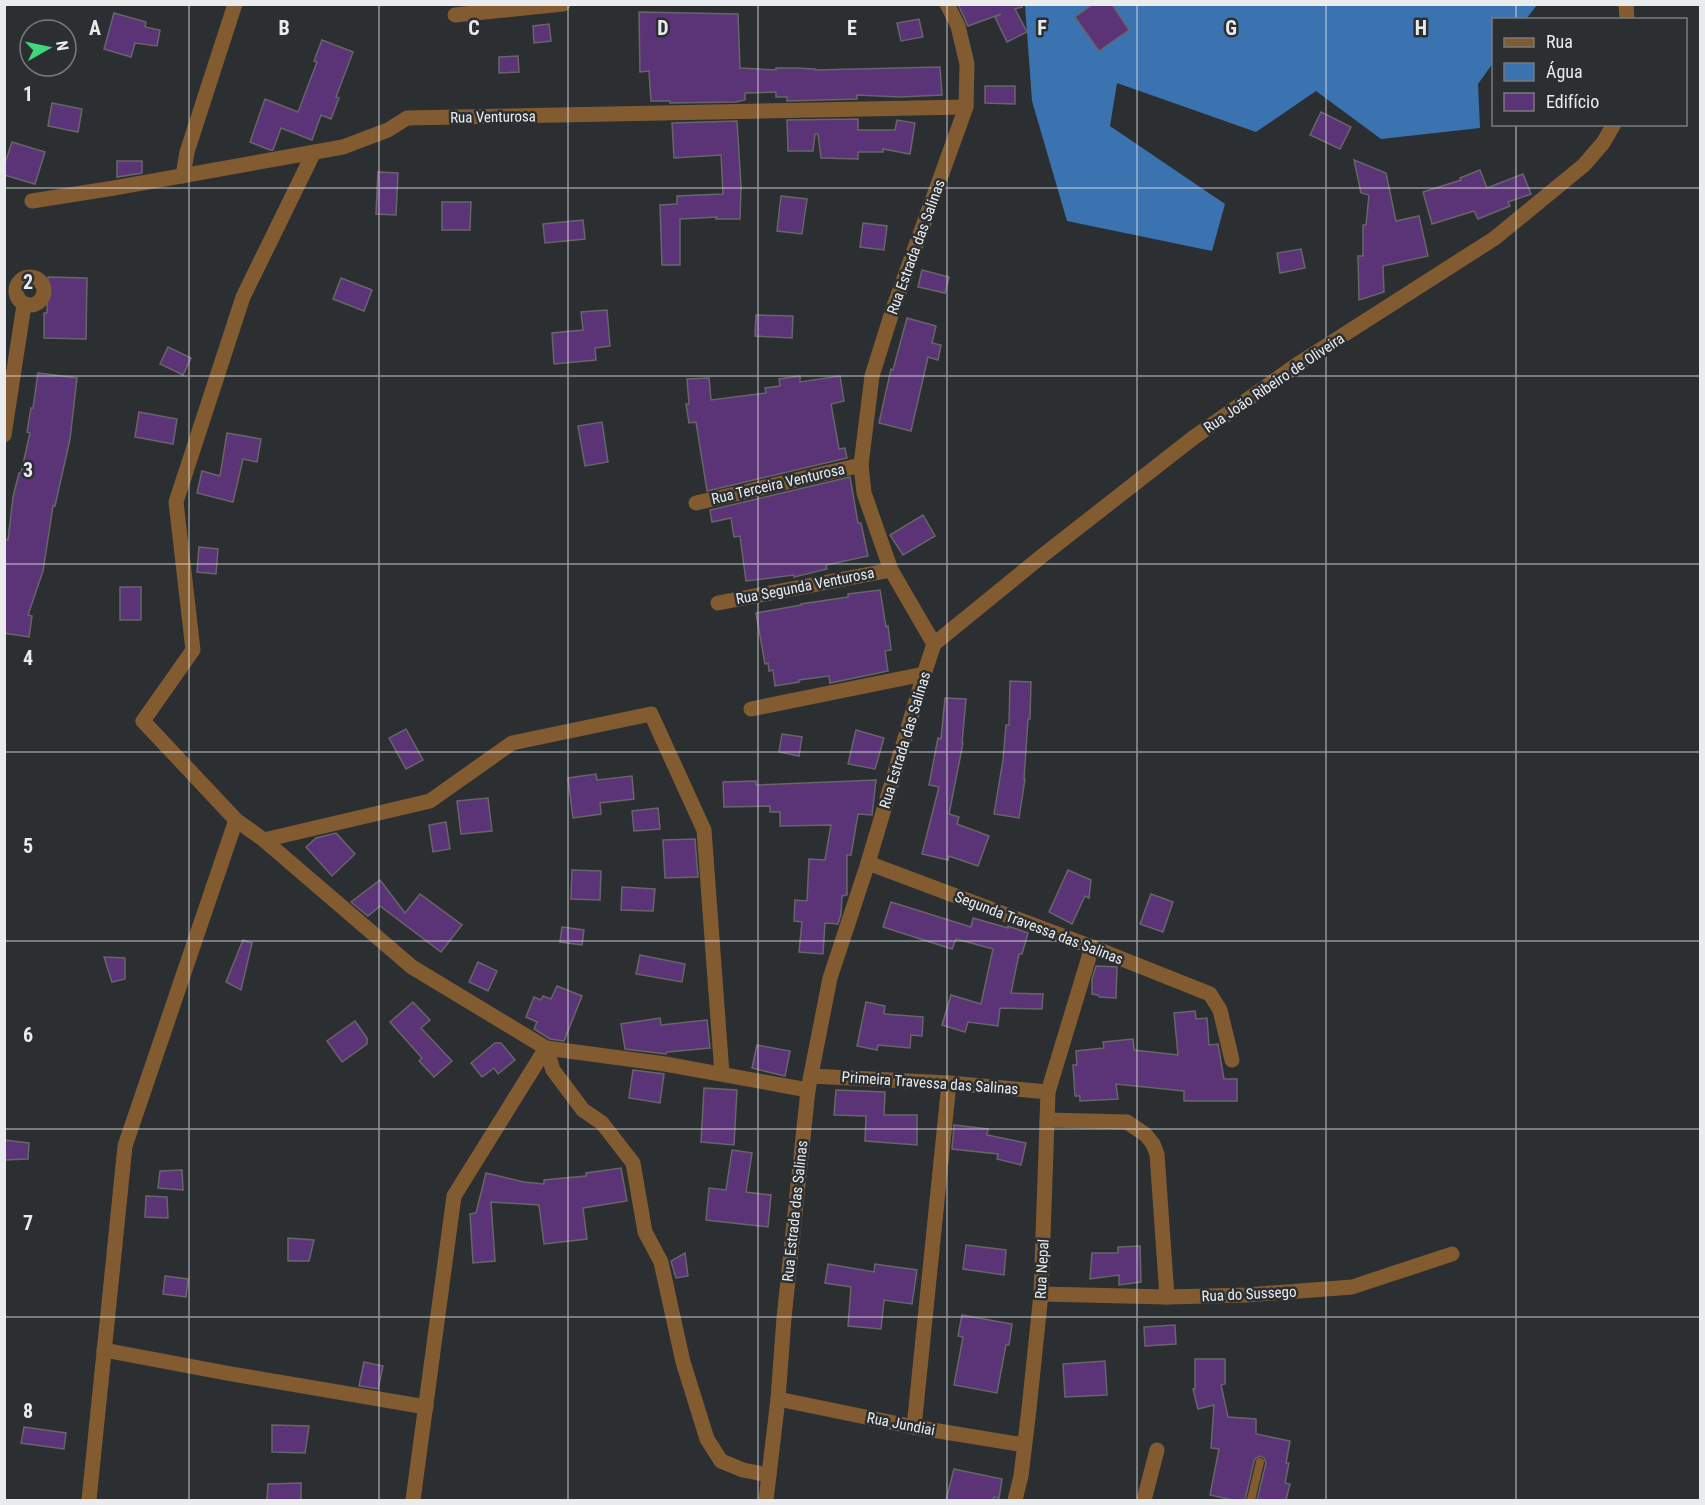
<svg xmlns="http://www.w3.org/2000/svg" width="1705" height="1505" font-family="'Roboto Condensed',sans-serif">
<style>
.water{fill:#3b73b0}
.building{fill:#5a3476;stroke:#676569;stroke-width:1.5}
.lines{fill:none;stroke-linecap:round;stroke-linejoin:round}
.lane{stroke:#825c30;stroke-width:8}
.street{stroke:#825c30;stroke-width:15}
.grid{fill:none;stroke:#e9ebed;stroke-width:1.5;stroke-opacity:0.55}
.labels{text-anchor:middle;stroke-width:5;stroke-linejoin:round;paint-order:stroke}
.street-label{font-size:15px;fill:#e9ebed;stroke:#2c2f32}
.grid-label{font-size:20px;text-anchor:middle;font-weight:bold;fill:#e9ebed;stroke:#2c2f32;stroke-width:5;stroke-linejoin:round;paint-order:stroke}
</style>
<rect width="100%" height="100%" fill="#2c2f32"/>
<polygon class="water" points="1025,5 1537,5 1526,19 1494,20 1493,63 1478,84 1480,128 1381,139 1316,91 1256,132 1117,83 1110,126 1225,204 1212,251 1067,221 1032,101"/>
<g class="building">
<polygon points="958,4 1021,4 1022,7 1015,9 1027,32 1007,42 995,17 1001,14 968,26"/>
<polygon points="1093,4 1112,4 1129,30 1099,51 1075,17"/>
<polygon points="639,12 738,14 740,68 776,70 776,68 796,68 815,69 815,70 940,67 942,95 900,97 857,95 857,99 787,101 787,97 776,97 776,92 745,93 745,100 736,102 670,103 670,101 651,101 649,71 640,72"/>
<polygon points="114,13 146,22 145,27 160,30 157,46 135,43 131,57 104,49"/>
<polygon points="919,19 923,37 901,41 897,23"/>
<polygon points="549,24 551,41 534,43 533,26"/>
<polygon points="322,40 353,52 336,97 339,98 331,119 321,115 312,140 281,128 273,150 270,150 250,142 265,99 298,112 317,62 314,61"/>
<polygon points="518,56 519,72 499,73 499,57"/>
<polygon points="985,86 1015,86 1015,104 985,103"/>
<polygon points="52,103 82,109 78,132 48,126"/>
<polygon points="1321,112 1351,127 1340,149 1310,135"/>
<polygon points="858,119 858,130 895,130 897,120 915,123 910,154 883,149 883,152 858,152 858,159 821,158 818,134 815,134 813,151 788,151 787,120"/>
<polygon points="737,121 741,186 740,219 716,219 717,217 680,219 680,265 662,265 660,205 677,204 677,196 723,194 721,155 674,158 672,123"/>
<polygon points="12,142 45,152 35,184 4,175 4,166"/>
<polygon points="1354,160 1386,173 1396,221 1419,216 1428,256 1383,266 1384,292 1359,300 1358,256 1363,256 1363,225 1366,225 1369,195 1361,193"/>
<polygon points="117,161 142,161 142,173 117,177"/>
<polygon points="1480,170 1487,188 1523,174 1531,194 1508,202 1510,206 1478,219 1474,211 1432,224 1423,192 1461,180 1460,178"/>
<polygon points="378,172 398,173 396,215 376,214"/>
<polygon points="781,196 807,199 802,234 777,231"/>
<polygon points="442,202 471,202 470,230 442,230"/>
<polygon points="583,220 585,239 545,243 543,224"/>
<polygon points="863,223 887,226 884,250 860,247"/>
<polygon points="1301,249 1305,268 1280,273 1277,253"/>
<polygon points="922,270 949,277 945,293 918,287"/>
<polygon points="48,277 87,278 86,339 44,338 44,313 47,313"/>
<polygon points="341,278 372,290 364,311 333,299"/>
<polygon points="607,310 610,346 595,348 596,360 554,364 552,333 583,330 581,312"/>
<polygon points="756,315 793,316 792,338 755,336"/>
<polygon points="907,318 936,326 932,343 941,345 938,360 928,357 911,431 879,423 891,369 893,370"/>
<polygon points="168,347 191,358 183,375 160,364"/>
<polygon points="38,373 77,378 70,439 55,506 53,506 43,571 28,615 32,616 29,637 4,633 4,539 8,540 13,497 19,473 21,473 30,433 27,432 31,408 33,408"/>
<polygon points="800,376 800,382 840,376 844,401 831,404 839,449 845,448 847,458 707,491 696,422 689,423 686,404 689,404 687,379 709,378 711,400 766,393 765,388 780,386 779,379"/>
<polygon points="139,412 177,419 173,444 135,437"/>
<polygon points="602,422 608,462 585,466 578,426"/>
<polygon points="227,433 261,439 257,462 243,459 233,502 197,493 202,471 220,476"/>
<polygon points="850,477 858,523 861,523 868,556 826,565 827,569 794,577 794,575 746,581 740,536 734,537 731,518 712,522 710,510"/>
<polygon points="923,515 935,536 903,555 890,535"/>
<polygon points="199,547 218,549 216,574 197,572"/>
<rect x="120" y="587" width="21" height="33"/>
<polygon points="880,590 886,627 888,626 891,650 885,651 888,671 830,683 829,676 799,680 799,682 775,686 773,670 769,671 768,663 765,664 756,613 801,605 801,604 848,597 848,594"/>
<polygon points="1010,681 1031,682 1030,719 1028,719 1024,779 1025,779 1019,818 994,814 1003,760 1006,725 1009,725"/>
<polygon points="945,698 966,699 962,743 963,743 949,814 959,817 957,824 989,836 978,866 949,856 948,860 922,854 939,787 929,785 938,738 941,739"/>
<polygon points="406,729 423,760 406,769 389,738"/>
<polygon points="856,730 884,738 875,769 848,764"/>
<polygon points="782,734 802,737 799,756 779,752"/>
<polygon points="596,774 597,780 632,776 634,799 600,803 601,814 573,818 568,778"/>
<polygon points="876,780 872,815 858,814 851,855 847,855 847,895 842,896 841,914 838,924 825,923 823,954 799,952 802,922 794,921 795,900 807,901 809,859 825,860 831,825 780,826 780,812 770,812 770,806 724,807 723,782 756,781 756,785"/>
<polygon points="488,798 492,831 461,834 457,801"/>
<polygon points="658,808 660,829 634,831 632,811"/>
<polygon points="446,822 450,849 433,852 429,825"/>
<polygon points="336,833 355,854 332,876 306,847 316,838"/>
<polygon points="695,839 698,877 665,878 663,840"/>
<polygon points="572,870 601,871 600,900 571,899"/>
<polygon points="1068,870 1091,880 1089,898 1085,896 1072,924 1049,912"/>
<polygon points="380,880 405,913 420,894 462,925 441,952 380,906 368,916 351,902"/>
<polygon points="622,887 655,889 653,911 621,910"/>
<polygon points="1151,894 1173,902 1163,932 1140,924"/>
<polygon points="891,902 971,927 973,918 1008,928 1008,926 1028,933 1022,954 1019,954 1011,993 1043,994 1042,1009 1000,1008 998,1026 968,1022 965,1032 942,1025 951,995 981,1004 993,949 956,939 952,949 883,927"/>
<polygon points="562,927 584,930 582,945 560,942"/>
<polygon points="243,940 252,943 241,990 226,982"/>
<polygon points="640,955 685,964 682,982 636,974"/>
<polygon points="104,957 125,958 125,979 112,982"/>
<polygon points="478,962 497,971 488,991 469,982"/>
<polygon points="1096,966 1117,967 1116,998 1099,997 1098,995 1092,994 1092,979"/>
<polygon points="557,986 582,996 564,1041 550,1039 534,1029 537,1022 526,1017 534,997 541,1000 543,996 551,999"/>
<polygon points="413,1002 430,1020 421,1028 452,1061 434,1077 419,1061 422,1058 390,1022"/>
<polygon points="866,1002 885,1006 884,1014 923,1017 922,1036 911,1035 910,1048 878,1045 877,1050 857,1046"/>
<polygon points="1195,1011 1196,1019 1207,1018 1209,1045 1218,1044 1224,1079 1237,1079 1237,1101 1184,1101 1184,1091 1116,1084 1118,1099 1080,1101 1080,1096 1075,1096 1073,1065 1077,1065 1076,1051 1104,1048 1103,1042 1133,1039 1134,1050 1178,1055 1174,1013"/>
<polygon points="660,1018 661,1025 707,1020 710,1048 667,1052 666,1054 625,1049 621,1024"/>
<polygon points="355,1021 367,1038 367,1044 342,1062 327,1041"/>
<polygon points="495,1043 501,1043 515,1060 498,1074 494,1068 482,1077 471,1063"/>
<polygon points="757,1045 790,1051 785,1076 752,1068"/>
<polygon points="633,1070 664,1074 660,1103 629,1098"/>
<polygon points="704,1088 737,1090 734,1145 701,1142"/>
<polygon points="836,1090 885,1092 884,1115 917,1115 917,1145 865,1141 866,1116 834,1115"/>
<polygon points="954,1125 988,1129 987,1135 1026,1143 1021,1165 997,1159 998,1154 952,1149"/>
<polygon points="4,1140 29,1143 28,1159 4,1160"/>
<polygon points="732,1150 752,1153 746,1192 771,1195 768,1227 706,1220 709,1188 726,1190"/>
<polygon points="621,1168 627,1201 583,1208 587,1239 544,1244 539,1205 491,1202 495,1261 473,1263 470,1214 476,1213 486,1173 524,1182 544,1184 544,1180 586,1176 586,1173"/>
<polygon points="182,1170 183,1190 158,1188 160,1171"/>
<polygon points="146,1196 167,1197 168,1218 145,1217"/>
<polygon points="288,1238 314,1240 309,1261 288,1261"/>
<polygon points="966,1245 1006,1250 1004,1275 963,1269"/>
<polygon points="1140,1246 1141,1282 1119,1285 1119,1275 1090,1279 1092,1253 1118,1253 1118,1247"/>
<polygon points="685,1253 688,1276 676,1278 671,1261"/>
<polygon points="828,1264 874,1272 875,1264 917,1270 912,1304 884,1300 881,1329 848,1326 851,1287 825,1283"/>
<polygon points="165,1276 188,1279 186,1297 163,1294"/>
<polygon points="962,1315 1012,1324 1009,1345 1006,1345 997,1393 954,1385 963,1337 958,1336"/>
<polygon points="1175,1325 1176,1344 1145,1346 1144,1327"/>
<polygon points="1195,1359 1225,1359 1225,1384 1221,1385 1228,1417 1256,1419 1256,1434 1290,1441 1286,1463 1289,1463 1285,1483 1290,1484 1286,1500 1257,1500 1266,1463 1264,1458 1261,1456 1256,1458 1254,1461 1245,1500 1233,1500 1210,1495 1219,1449 1211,1448 1214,1405 1198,1409 1193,1389 1195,1389"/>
<polygon points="1105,1361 1107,1395 1065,1397 1063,1364"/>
<polygon points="364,1362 383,1366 378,1389 359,1386"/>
<polygon points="272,1425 309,1426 305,1453 272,1452"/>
<polygon points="24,1427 66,1433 64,1449 21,1443"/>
<polygon points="954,1469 1002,1479 999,1498 994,1497 993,1500 946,1500"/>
<polygon points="301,1483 301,1500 267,1500 268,1484"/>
</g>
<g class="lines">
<polyline class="lane" points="1251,1500 1260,1462"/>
<g class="street">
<polyline points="1626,4 1627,20"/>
<polyline points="455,15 563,4"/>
<polyline points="314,152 243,297 176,502 193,650 143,721 236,820 264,840 412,967 546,1048 665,1064 808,1090"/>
<polyline points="183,176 187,152 235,4"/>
<polyline points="32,201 114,188 343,147 388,130 407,118 966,107"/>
<circle cx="30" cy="291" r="14"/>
<polyline points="4,435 24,305"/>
<polyline points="696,503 861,465"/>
<polyline points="718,603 891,570"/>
<polyline points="934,644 1042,556 1193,438 1298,364 1495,238 1584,165 1603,143 1614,124"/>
<polyline points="751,709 924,674"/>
<polyline points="264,840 430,801 512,743 651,714 704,830 722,1074"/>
<polyline points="868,863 1092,947 1210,994 1220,1010 1232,1060"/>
<polyline points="546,1048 553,1070 583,1110 602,1123 633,1163 645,1232 661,1262 683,1362 707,1439 721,1461 743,1470 769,1475"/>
<polyline points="811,1076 949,1083 1048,1092"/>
<polyline points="1047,1120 1127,1122 1146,1135 1153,1144 1157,1154 1167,1297"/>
<polyline points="1041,1294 1167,1297 1246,1295 1352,1287 1452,1254"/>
<polyline points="104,1350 226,1373 426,1407"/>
<polyline points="778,1399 914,1427 1024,1445"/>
<polyline points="914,1427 949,1083"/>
<polyline points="89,1500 125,1146 236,820"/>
<polyline points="413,1500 454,1196 546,1048"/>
<polyline points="766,1500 778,1399 784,1318 808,1090 830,978 868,863 924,674 934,644 891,570 864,493 861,465 872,376 893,309 966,107 967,64 958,26 947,4"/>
<polyline points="1015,1500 1021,1476 1029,1409 1041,1294 1048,1092 1092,947"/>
<polyline points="1144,1500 1157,1450"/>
</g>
</g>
<path class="grid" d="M189 4V1500M379 4V1500M568 4V1500M758 4V1500M947 4V1500M1137 4V1500M1326 4V1500M1516 4V20M1516 124V1500M4 188H1700M4 376H1700M4 564H1700M4 752H1700M4 941H1700M4 1129H1700M4 1317H1700"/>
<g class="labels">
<g class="street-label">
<text transform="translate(493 117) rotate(-1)" y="5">Rua Venturosa</text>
<text transform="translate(916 247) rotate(-70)" y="5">Rua Estrada das Salinas</text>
<text transform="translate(1274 383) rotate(-34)" y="5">Rua João Ribeiro de Oliveira</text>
<text transform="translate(778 484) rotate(-13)" y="5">Rua Terceira Venturosa</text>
<text transform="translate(805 586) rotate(-11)" y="5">Rua Segunda Venturosa</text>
<text transform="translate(905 740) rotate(-73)" y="5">Rua Estrada das Salinas</text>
<text transform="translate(1039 928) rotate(21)" y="5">Segunda Travessa das Salinas</text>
<text transform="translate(930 1083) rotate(4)" y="5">Primeira Travessa das Salinas</text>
<text transform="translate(795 1211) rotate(-84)" y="5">Rua Estrada das Salinas</text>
<text transform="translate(1042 1269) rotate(-87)" y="5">Rua Nepal</text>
<text transform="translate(1249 1294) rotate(-3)" y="5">Rua do Sussego</text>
<text transform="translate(901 1424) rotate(11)" y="5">Rua Jundiai</text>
</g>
</g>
<g class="grid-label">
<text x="95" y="35">A</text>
<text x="284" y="35">B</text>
<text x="474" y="35">C</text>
<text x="663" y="35">D</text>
<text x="852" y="35">E</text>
<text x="1042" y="35">F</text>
<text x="1231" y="35">G</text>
<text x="1421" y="35">H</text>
<text x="28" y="101">1</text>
<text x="28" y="289">2</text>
<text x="28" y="477">3</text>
<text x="28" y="665">4</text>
<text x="28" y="853">5</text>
<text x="28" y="1042">6</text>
<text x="28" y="1230">7</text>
<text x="28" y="1418">8</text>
</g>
<rect width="1705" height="1505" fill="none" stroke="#e9ebed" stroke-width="12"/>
<rect x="1492" y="18" width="195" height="108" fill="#2c2f32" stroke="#787a7d" stroke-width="1.5"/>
<rect x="1504" y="38" width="30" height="9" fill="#825c30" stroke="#787a7d" stroke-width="1.5"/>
<text x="1546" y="48" font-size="18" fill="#e9ebed">Rua</text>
<rect x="1504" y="63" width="30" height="18" fill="#3b73b0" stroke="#787a7d" stroke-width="1.5"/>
<text x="1546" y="78" font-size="18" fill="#e9ebed">Água</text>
<rect x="1504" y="93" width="30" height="18" fill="#5a3476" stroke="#787a7d" stroke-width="1.5"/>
<text x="1546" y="108" font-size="18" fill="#e9ebed">Edifício</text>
<g transform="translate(48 48) rotate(81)"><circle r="28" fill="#2c2f32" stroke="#787a7d" stroke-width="1.5"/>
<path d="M0-4.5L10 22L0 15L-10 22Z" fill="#40d77c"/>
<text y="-9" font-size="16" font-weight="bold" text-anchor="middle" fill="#e9ebed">N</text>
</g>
</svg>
